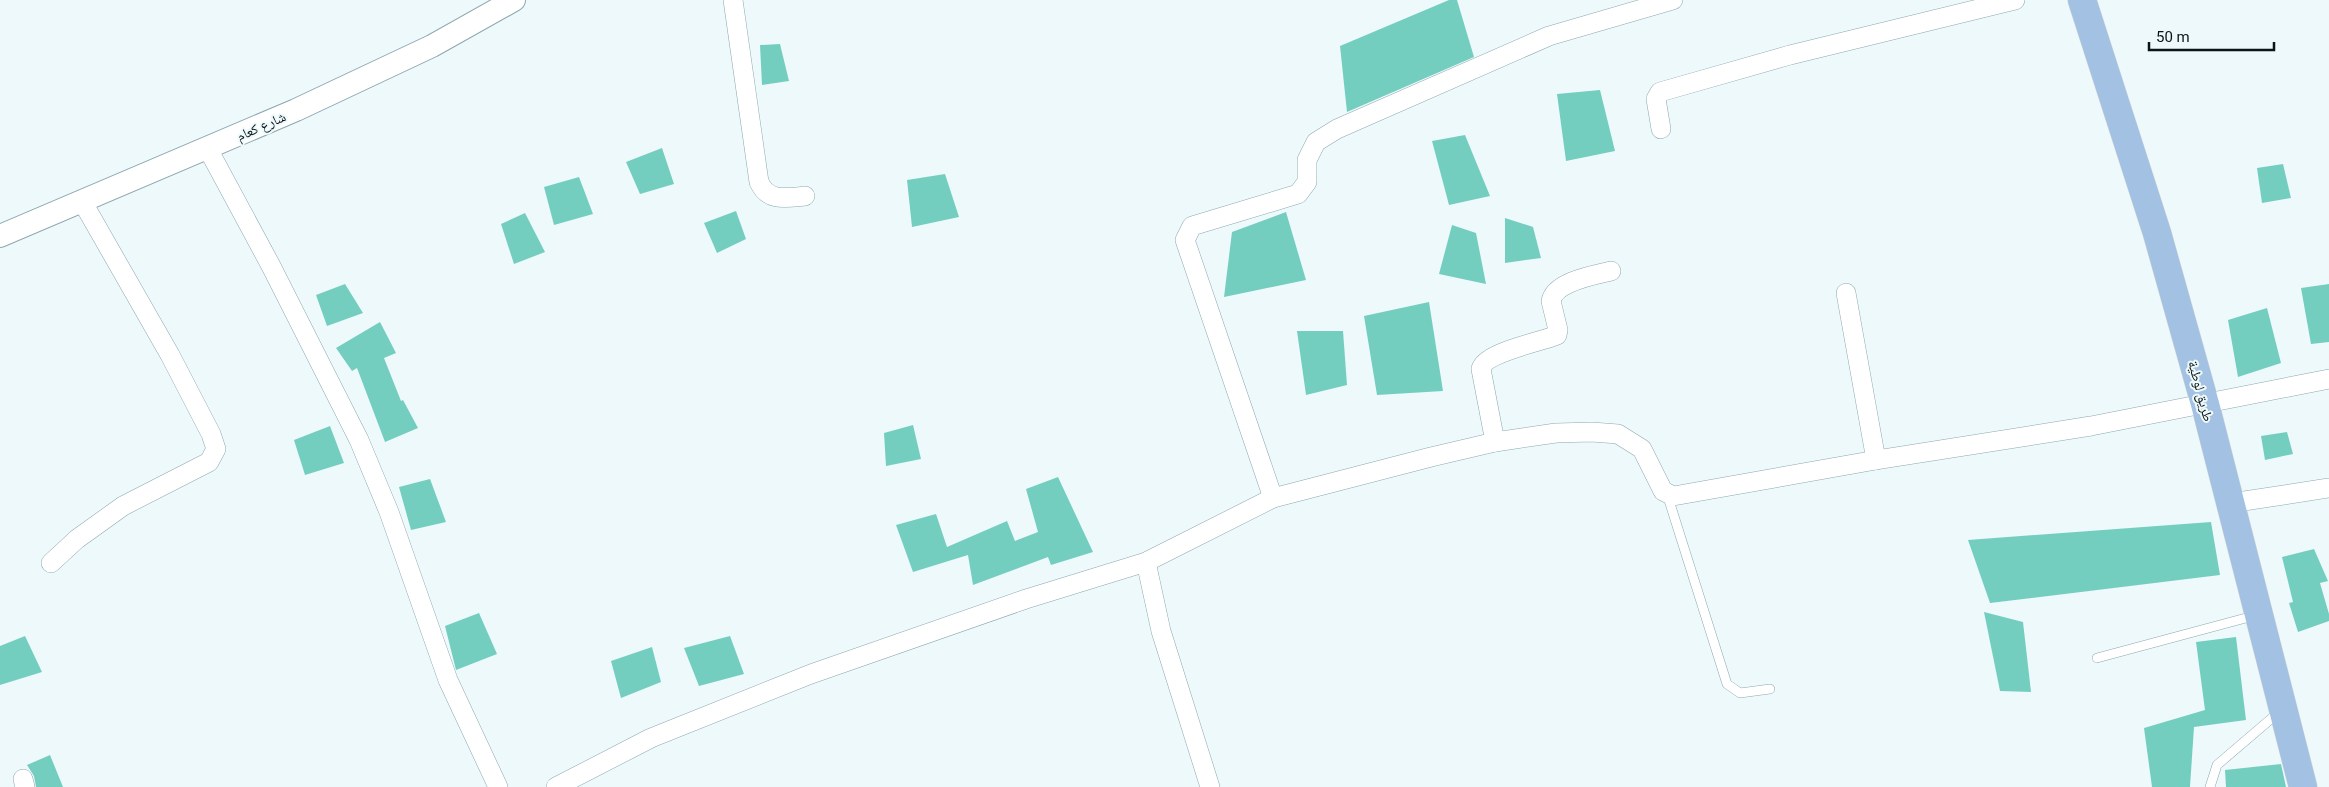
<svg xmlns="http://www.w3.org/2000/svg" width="2329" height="787" font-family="Roboto,'Noto Naskh Arabic',sans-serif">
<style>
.building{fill:#74cec0}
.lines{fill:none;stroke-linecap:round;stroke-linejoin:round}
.service-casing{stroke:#8da8b0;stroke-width:10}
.minor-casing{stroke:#8da8b0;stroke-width:20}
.tertiary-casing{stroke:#8da8b0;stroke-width:24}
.primary-casing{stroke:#d3d5d5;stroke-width:29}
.service{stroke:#fff;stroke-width:9}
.minor{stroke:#fff;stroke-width:19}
.tertiary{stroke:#fff;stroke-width:22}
.primary{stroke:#a2c1e3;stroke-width:28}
.labels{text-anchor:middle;stroke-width:4;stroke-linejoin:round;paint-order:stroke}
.street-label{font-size:14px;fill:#0b1518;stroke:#eef9fc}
</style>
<rect width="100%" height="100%" fill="#eef9fc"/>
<g class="building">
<polygon points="1449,0 1457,0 1474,57 1347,112 1340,46"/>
<polygon points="780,44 789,81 762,85 760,45"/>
<polygon points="1600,90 1615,151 1566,161 1557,94"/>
<polygon points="1465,135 1490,196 1449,205 1432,141"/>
<polygon points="662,148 674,184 640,194 626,162"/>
<polygon points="2283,164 2291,198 2262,203 2257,168"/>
<polygon points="945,174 959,217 912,227 907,180"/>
<polygon points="579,177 593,214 554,225 544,187"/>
<polygon points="736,211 746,239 717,253 704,223"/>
<polygon points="1286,212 1306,280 1224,297 1232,232"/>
<polygon points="525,213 545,252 514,264 501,224"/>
<polygon points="1505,218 1533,227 1541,258 1505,263"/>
<polygon points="1452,225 1476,233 1486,284 1439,274"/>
<polygon points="345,284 363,313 327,326 316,295"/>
<polygon points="2329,284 2329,342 2311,344 2301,288"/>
<polygon points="1429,302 1443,391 1377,395 1364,316"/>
<polygon points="2267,308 2281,363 2238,377 2228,320"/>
<polygon points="380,322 396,353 384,358 401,401 403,400 418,428 385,442 357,368 352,371 336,348"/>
<polygon points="1297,331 1343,331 1347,385 1306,395"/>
<polygon points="913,425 921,459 886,466 884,433"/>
<polygon points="330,426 344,463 305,475 294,440"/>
<polygon points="2287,432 2293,454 2265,460 2261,436"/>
<polygon points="1058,477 1093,552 1051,565 1048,557 973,585 968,555 913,572 896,525 936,514 947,547 1007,521 1015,541 1038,532 1026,489"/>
<polygon points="430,479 446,522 411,530 399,487"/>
<polygon points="2211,522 2220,575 1990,603 1968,540"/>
<polygon points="2314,549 2328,581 2320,583 2329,614 2329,621 2298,632 2289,603 2293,602 2282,557"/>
<polygon points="1984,612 2023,622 2031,692 2000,691"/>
<polygon points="479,613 497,654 456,670 445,626"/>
<polygon points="25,636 42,672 0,685 0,646"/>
<polygon points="730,636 744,674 699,686 684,648"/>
<polygon points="2236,637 2246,720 2194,727 2190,787 2152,787 2144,728 2205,710 2196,642"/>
<polygon points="652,647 661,682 621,698 611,661"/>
<polygon points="50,755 63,787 36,787 34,776 27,765"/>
<polygon points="2281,764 2286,787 2226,787 2225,770"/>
</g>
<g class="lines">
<g class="service-casing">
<g id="service">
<polyline points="1667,494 1727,684 1740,693 1770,689"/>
<polyline points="2097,658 2257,615"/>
<polyline points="2210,787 2217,765 2279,712"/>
</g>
</g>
<g class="minor-casing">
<g id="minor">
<path d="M733 0 759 182C768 202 785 198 805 196"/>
<polyline points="1661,129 1656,99 1660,92 1790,55 2015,0"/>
<polyline points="208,149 271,266 359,440 389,512 448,680 498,787"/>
<polyline points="1846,293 1876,460"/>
<path d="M1495 442 1481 369C1485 352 1541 342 1557 335L1558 330 1551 301C1555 281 1595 275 1611 271"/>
<polyline points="1273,498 1185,240 1192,226 1298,194 1307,182 1307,160 1316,142 1337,129 1549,36 1673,0"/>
<polyline points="2231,503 2329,488"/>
<polyline points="1146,562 1161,631 1210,787"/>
<polyline points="51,563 77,539 123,506 209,462 216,449 211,434 170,355 82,201"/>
<polyline points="23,779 25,787"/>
<polyline points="556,787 651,738 811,674 1026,599 1146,562 1273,498 1431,457 1495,442 1556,433 1592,432 1618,434 1642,449 1663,491 1673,496 1679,495 1876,460 2091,426 2329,379"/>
</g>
</g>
<g class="tertiary-casing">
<polyline id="tertiary" points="0,236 296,110 432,46 514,0"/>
</g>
<g class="primary-casing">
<polyline id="primary" points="2082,0 2157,233 2205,404 2303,787"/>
</g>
<use href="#service" class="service"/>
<use href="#minor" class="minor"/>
<use href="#tertiary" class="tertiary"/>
<use href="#primary" class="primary"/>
</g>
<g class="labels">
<g class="street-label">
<text transform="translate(261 126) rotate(-24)" y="5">شارع كعام</text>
<text transform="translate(2201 391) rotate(75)" y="5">طريق لوطية</text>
</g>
</g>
<path d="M2149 42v8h125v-8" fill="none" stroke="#0b1518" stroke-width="2.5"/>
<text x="2156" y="42" font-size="15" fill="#0b1518" stroke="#eef9fc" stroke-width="4" paint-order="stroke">50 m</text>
</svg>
